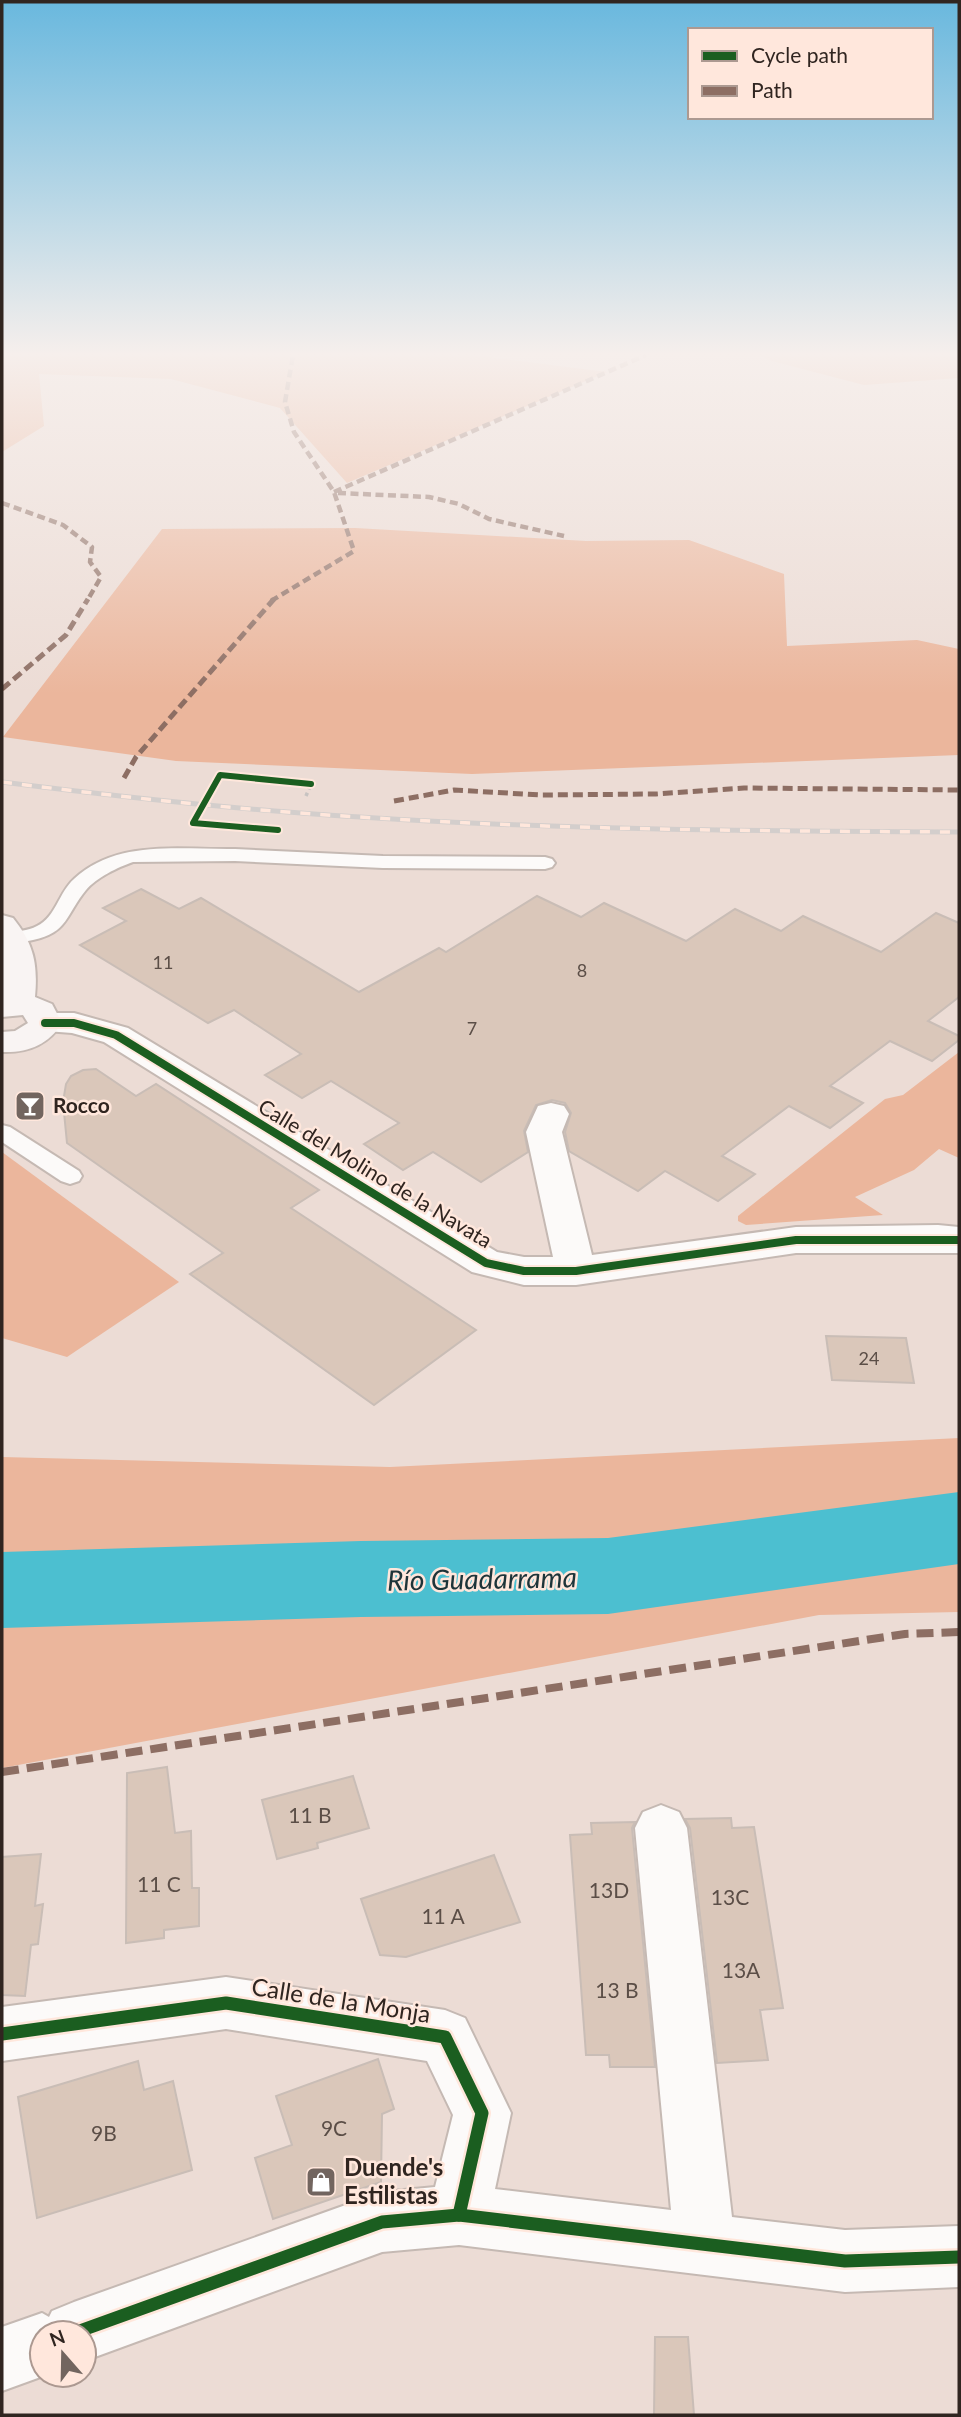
<svg xmlns="http://www.w3.org/2000/svg" width="961" height="2417" font-family="Lato,sans-serif">
<style>
.green{fill:#ebb69c}
.lines{fill:none;stroke-linecap:round;stroke-linejoin:round}
.river{fill:#4cbfd0;fill-rule:evenodd}
.building{fill:#dac7ba;stroke:#c9bdb6;stroke-width:2}
.service-casing{stroke:#c5b9b3;stroke-width:4}
.minor-casing{stroke:#c5b9b3;stroke-width:4}
.secondary-casing{stroke:#c5b9b3;stroke-width:4}
.path{stroke:#c7c3c1;stroke-width:3.5;stroke-dasharray:3.5 3.5;stroke-linecap:butt}
.service{fill:#fcfaf9;fill-rule:evenodd}
.minor{fill:#fcfaf9;fill-rule:evenodd}
.secondary{fill:#f9f4f3;fill-rule:evenodd}
.rail-casing{stroke:#d3cecc;stroke-width:5}
.rail{stroke:#ffe7dc;stroke-width:3.5;stroke-dasharray:10;stroke-linecap:butt}
.quiet-far2{stroke:#8d6e63;stroke-width:4.5;stroke-dasharray:8 4.5;stroke-linecap:butt}
.quiet-far1{stroke:#8d6e63;stroke-width:5;stroke-dasharray:10 5;stroke-linecap:butt}
.quiet{stroke:#8d6e63;stroke-width:8;stroke-dasharray:17 8;stroke-linecap:butt}
.cycleway-far2-casing{stroke:#ffe7dc;stroke-width:10}
.cycleway-far1-casing{stroke:#ffe7dc;stroke-width:12}
.cycleway-casing{stroke:#ffe7dc;stroke-width:18}
.cycleway-far2{stroke:#1b5e20;stroke-width:6}
.cycleway-far1{stroke:#1b5e20;stroke-width:8}
.cycleway{stroke:#1b5e20;stroke-width:13}
.labels{text-anchor:middle;stroke-width:5;stroke-linejoin:round;paint-order:stroke}
.number-label{font-size:18px;fill:#5b4e47}
.poi-label{font-size:21px;font-weight:bold;fill:#302520;stroke:#ffe7dc;text-anchor:start}
.street-label{font-size:21px;fill:#302520;stroke:#ffe7dc}
.near-number-label{font-size:21px;fill:#5b4e47}
.near-street-label{font-size:24px;fill:#302520;stroke:#ffe7dc}
.near-poi-label{font-size:24px;font-weight:bold;fill:#302520;stroke:#ffe7dc;text-anchor:start}
.near-water-label{font-size:28px;font-style:italic;fill:#1d3439;stroke:#ffe7dc}
</style>
<rect width="100%" height="100%" fill="#ecdcd5"/>
<g class="green">
<polygon points="2,355 472,355 607,372 347,483 280,408 171,379 39,374 44,426 2,452"/>
<polygon points="759,355 959,355 959,378 864,385 772,361"/>
<polygon points="355,528 586,541 689,540 784,574 787,646 917,640 959,649 959,755 472,774 176,761 3,737 162,529"/>
<polygon points="959,1052 959,1158 939,1149 914,1170 855,1197 883,1215 746,1225 738,1221 738,1216 885,1099 903,1095"/>
<polygon points="2,1152 179,1282 67,1357 2,1338"/>
<polygon points="959,1438 959,1612 819,1615 2,1768 2,1457 390,1467"/>
</g>
<g class="lines">
<polygon class="river" points="959,1492 959,1564 608,1614 361,1617 2,1628 2,1552 361,1541 608,1538"/>
</g>
<g class="building">
<polygon points="141,889 179,909 201,898 359,992 439,948 446,952 537,896 581,917 604,903 686,941 735,909 781,931 803,916 881,952 936,913 959,923 959,997 928,1021 959,1036 959,1040 932,1061 890,1041 830,1086 863,1103 830,1128 789,1106 722,1156 755,1174 718,1201 665,1171 638,1191 569,1151 565,1132 571,1113 565,1103 552,1100 536,1105 524,1131 528,1152 481,1182 433,1152 403,1170 364,1144 399,1123 331,1081 302,1098 265,1075 301,1054 234,1010 208,1023 80,945 126,921 103,908"/>
<polygon points="96,1069 136,1096 156,1084 319,1190 291,1208 476,1330 374,1405 190,1274 223,1253 67,1143 63,1102 66,1084 71,1076 83,1070"/>
<polygon points="826,1336 906,1338 914,1383 832,1380"/>
<polygon points="167,1767 175,1833 191,1831 192,1888 199,1888 199,1926 164,1930 164,1938 126,1943 127,1773"/>
<polygon points="353,1776 369,1828 317,1843 318,1848 277,1859 262,1800"/>
<polygon points="731,1818 732,1828 754,1827 783,2008 760,2010 768,2060 717,2063 690,1828 685,1819"/>
<polygon points="635,1822 632,1828 655,2067 610,2067 609,2055 586,2055 570,1835 592,1834 591,1823"/>
<polygon points="41,1854 35,1906 43,1904 38,1944 31,1945 25,1996 2,1995 2,1857"/>
<polygon points="494,1855 520,1922 406,1957 380,1955 361,1899"/>
<polygon points="378,2059 394,2109 382,2114 381,2182 273,2219 255,2158 292,2145 276,2096"/>
<polygon points="138,2061 144,2090 173,2081 192,2170 37,2218 18,2097"/>
<polygon points="655,2337 688,2337 694,2415 654,2415"/>
</g>
<g class="lines">
<g class="service-casing">
<g id="service">
<path d="M235 849 383 856 545 857 552 859 555 863 552 867 545 869 383 868 235 861 133 862C118 867 96 878 86 890 66 914 68 933 33 940 23 942 15 945 6 942L3 938 6 934C16 931 28 931 37 926 56 917 59 892 74 879 117 839 180 850 235 849Z"/>
<polygon points="2,1125 10,1127 79,1171 82,1176 79,1181 70,1184 61,1181 2,1142"/>
</g>
</g>
<g class="minor-casing">
<g id="minor">
<polygon points="45,1013 74,1013 128,1028 497,1252 524,1257 553,1257 526,1132 538,1106 551,1103 564,1106 569,1114 562,1132 592,1255 796,1227 938,1225 959,1227 959,1253 796,1253 576,1285 524,1285 472,1272 104,1042 72,1033 33,1030 28,1023 33,1016"/>
<polygon points="661,1805 679,1812 687,1828 732,2217 845,2230 959,2226 959,2287 845,2292 459,2245 382,2252 84,2361 84,2333 42,2333 42,2375 46,2375 2,2391 2,2327 42,2313 49,2317 52,2311 74,2302 382,2192 435,2187 453,2115 427,2061 226,2029 2,2061 2,2007 226,1977 445,2010 465,2018 511,2113 495,2189 671,2210 635,1828 643,1812"/>
</g>
</g>
<g class="secondary-casing">
<path id="secondary" d="M2 915 13 918C34 944 38 964 35 997L52 1004 62 1023C48 1045 28 1053 2 1052V1032L15 1031 28 1023 23 1015 2 1017Z"/>
</g>
<polyline class="path" points="306,796 311,784"/>
<use href="#service" class="service"/>
<use href="#minor" class="minor"/>
<use href="#secondary" class="secondary"/>
<g class="rail-casing">
<path id="rail" d="M2 782C121 797 240 810 360 817 560 830 759 831 959 832"/>
</g>
<use href="#rail" class="rail"/>
<g class="quiet-far2">
<polyline points="334,492 646,355"/>
<polyline points="338,493 429,497 459,504 489,519 564,536"/>
<polyline points="2,503 63,525 92,547 90,562 101,577 87,601"/>
<polyline points="271,601 354,551 334,492 294,432 285,402 293,355"/>
</g>
<g class="quiet-far1">
<polyline points="2,689 66,635 88,599"/>
<polyline points="124,778 136,757 274,599"/>
<polyline points="394,801 454,790 541,795 656,794 744,788 959,790"/>
</g>
<polyline class="quiet" points="2,1772 905,1634 959,1632"/>
<g class="cycleway-far2-casing">
<polyline id="cycleway-far2" points="278,830 193,823 220,775 311,784"/>
</g>
<g class="cycleway-far1-casing">
<polyline id="cycleway-far1" points="45,1023 74,1023 116,1035 486,1263 524,1271 576,1271 796,1240 959,1240"/>
</g>
<g class="cycleway-casing">
<g id="cycleway">
<polyline points="2,2034 226,2003 445,2037 482,2113 459,2215"/>
<polyline points="74,2333 382,2222 459,2215 845,2261 959,2257"/>
</g>
</g>
<use href="#cycleway-far2" class="cycleway-far2"/>
<use href="#cycleway-far1" class="cycleway-far1"/>
<use href="#cycleway" class="cycleway"/>
</g>
<linearGradient id="sky" x2="0" y2="1"><stop stop-color="#69b8de"/><stop offset="0.51" stop-color="#f6efec"/><stop offset="1" stop-color="#f6efec" stop-opacity="0"/></linearGradient>
<rect width="961" height="694" fill="url(#sky)"/>
<defs>
<g id="bar-square" transform="scale(1.575)"><rect x="-9" y="-9" width="18" height="18" rx="4" fill="#72655f" stroke="#ffe7dc"/><path d="M-6-5H6L.8 .8V4.5H3.5V6h-7V4.5H-.8V.8Z" fill="#fff"/></g>
<g id="shop-square" transform="scale(1.575)"><rect x="-9" y="-9" width="18" height="18" rx="4" fill="#72655f" stroke="#ffe7dc"/><path d="M-5-2.5h2.3a2.7 3.5 0 0 1 5.4 0H5L5.5 6h-11ZM-1.5-2.5h3a1.5 2.3 0 0 0-3 0Z" fill="#fff"/></g>
</defs>
<g fill-rule="evenodd">
<use href="#bar-square" x="30" y="1106"/>
<use href="#shop-square" x="321" y="2182"/>
</g>
<g class="labels">
<g class="number-label">
<text x="163" y="969">11</text>
<text x="582" y="977">8</text>
<text x="472" y="1035">7</text>
<text x="869" y="1365">24</text>
</g>
<g class="poi-label">
<text x="53" y="1113">Rocco</text>
</g>
<g class="street-label">
<text transform="translate(375 1174) rotate(31)" y="7">Calle del Molino de la Navata</text>
</g>
<g class="near-number-label">
<text x="310" y="1823">11 B</text>
<text x="159" y="1892">11 C</text>
<text x="609" y="1898">13D</text>
<text x="730" y="1905">13C</text>
<text x="443" y="1924">11 A</text>
<text x="741" y="1978">13A</text>
<text x="617" y="1998">13 B</text>
<text x="334" y="2136">9C</text>
<text x="104" y="2141">9B</text>
</g>
<g class="near-street-label">
<text transform="translate(341 2001) rotate(9)" y="8">Calle de la Monja</text>
</g>
<g class="near-poi-label">
<text x="344" y="2176">Duende's<tspan x="344" dy="28">Estilistas</tspan></text>
</g>
<g class="near-water-label">
<text transform="translate(482 1579) rotate(-1)" y="10">Río Guadarrama</text>
</g>
</g>
<rect width="961" height="2417" fill="none" stroke="#302520" stroke-width="7"/>
<rect x="688" y="28" width="245" height="91" fill="#ffe7dc" stroke="#ac9991" stroke-width="2"/>
<rect x="702" y="51" width="35" height="10" fill="#1b5e20" stroke="#ac9991" stroke-width="2"/>
<text x="751" y="63" font-size="21" fill="#302520">Cycle path</text>
<rect x="702" y="86" width="35" height="10" fill="#8d6e63" stroke="#ac9991" stroke-width="2"/>
<text x="751" y="98" font-size="21" fill="#302520">Path</text>
<g transform="translate(63 2354) rotate(340)"><circle r="33" fill="#ffe7dc" stroke="#ac9991" stroke-width="2"/>
<path d="M0-5L12 26L0 18L-12 26Z" fill="#72655f"/>
<text y="-10" font-size="19" font-weight="bold" text-anchor="middle" fill="#302520">N</text>
</g>
</svg>
